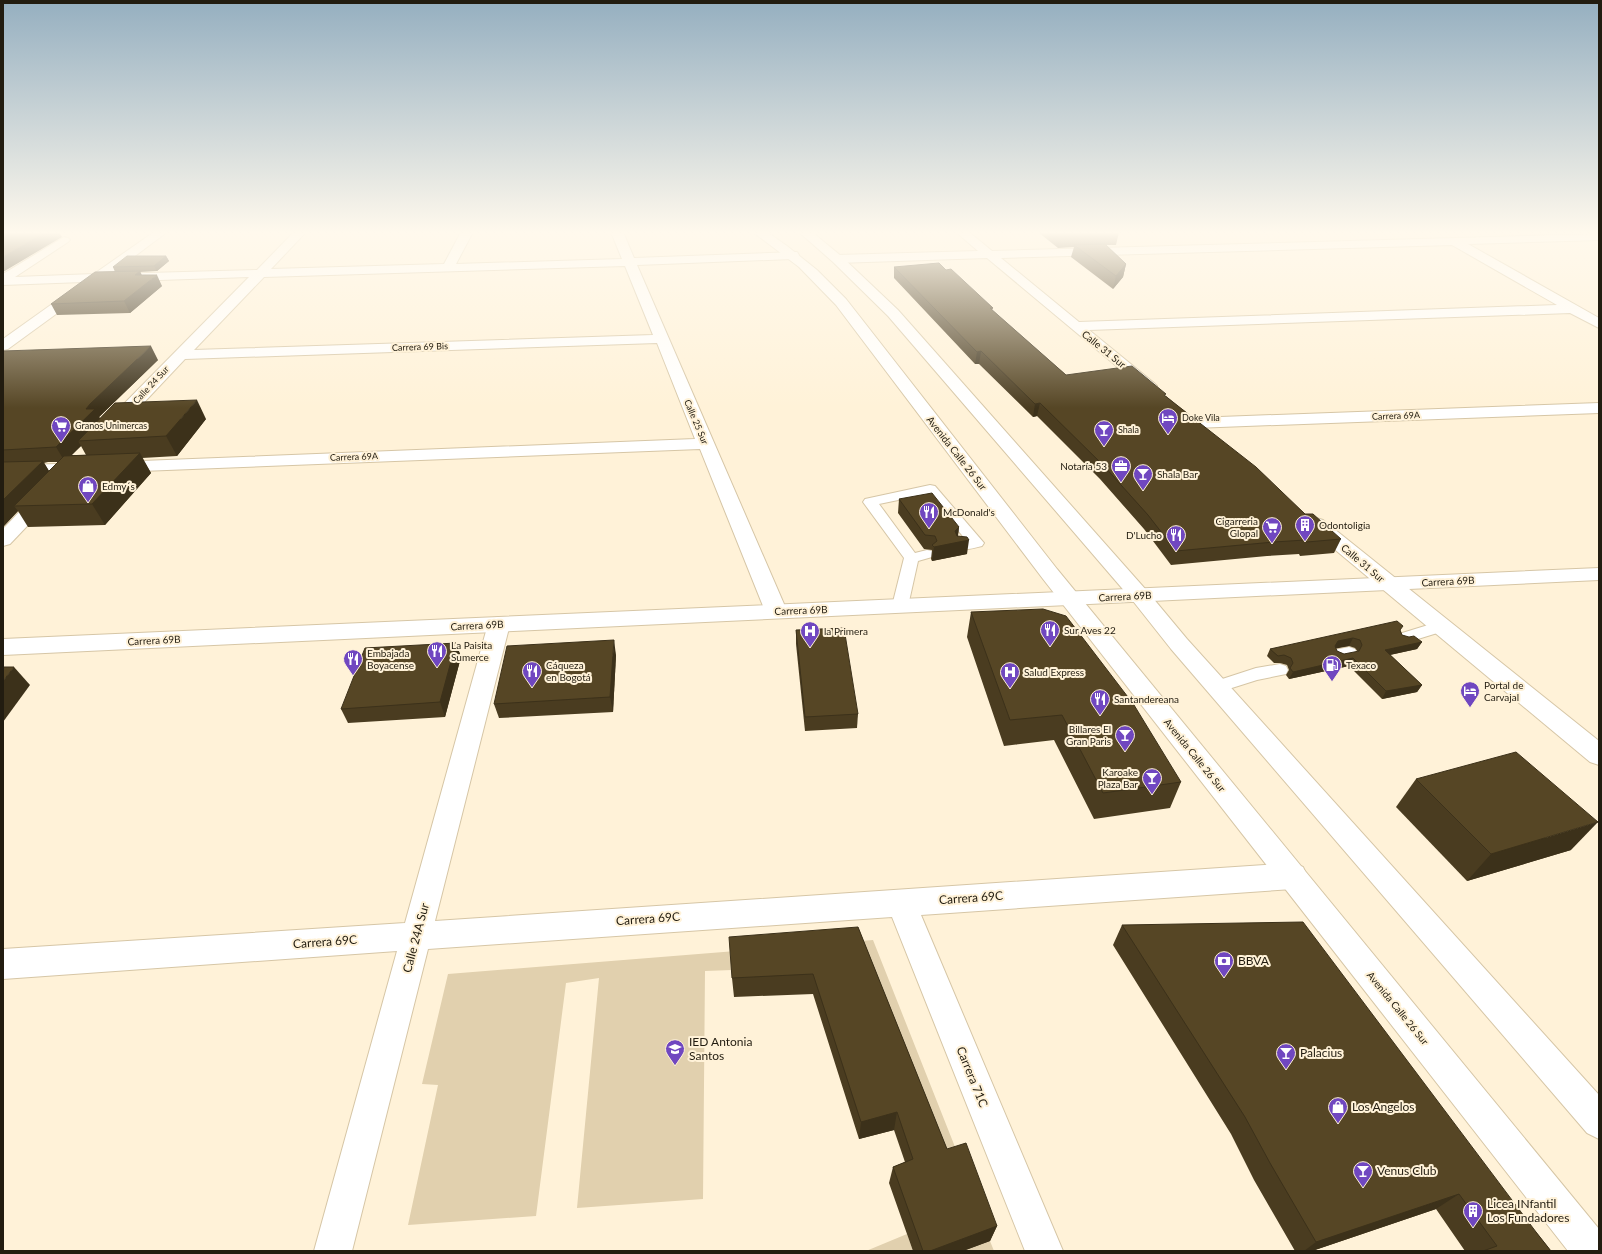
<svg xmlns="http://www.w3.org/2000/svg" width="1602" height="1254" font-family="Lato,sans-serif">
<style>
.green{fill:#e1d0ae}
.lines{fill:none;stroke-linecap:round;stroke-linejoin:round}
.lane-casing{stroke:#d6c6a6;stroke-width:2}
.street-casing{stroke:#d6c6a6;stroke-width:2}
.secondary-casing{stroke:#d6c6a6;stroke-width:2}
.primary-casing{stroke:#d6c6a6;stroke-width:2}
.lane{fill:#fff;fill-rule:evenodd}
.street{fill:#fff;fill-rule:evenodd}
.secondary{fill:#fff;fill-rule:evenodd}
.primary{fill:#fff;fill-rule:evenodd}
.wall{fill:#4a3c20;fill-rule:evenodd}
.shaded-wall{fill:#3c311a}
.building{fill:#564625;stroke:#3c311a;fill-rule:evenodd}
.labels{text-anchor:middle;stroke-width:4;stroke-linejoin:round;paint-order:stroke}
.far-street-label{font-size:9px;fill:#221c10;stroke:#fff2d8}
.far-poi-label{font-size:9px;fill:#221c10;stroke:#fff2d8;text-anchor:start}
.street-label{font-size:10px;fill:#221c10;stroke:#fff2d8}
.poi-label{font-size:10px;fill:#221c10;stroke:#fff2d8;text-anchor:start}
.near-street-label{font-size:12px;fill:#221c10;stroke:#fff2d8}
.near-poi-label{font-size:12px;fill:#221c10;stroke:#fff2d8;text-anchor:start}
</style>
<rect width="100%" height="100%" fill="#fff2d8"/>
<g class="green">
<polygon points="873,940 959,1157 908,1176 857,948 732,970 705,971 703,1199 577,1208 599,978 566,983 536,1216 408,1225 438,1085 422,1084 448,974"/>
<polygon points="907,1234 913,1251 866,1251"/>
<polygon points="990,1241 994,1251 963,1251"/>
</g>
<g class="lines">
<g class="lane-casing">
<g id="lane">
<path d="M930 485 935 486 984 543 982 546C974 548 964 551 956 549L954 546 956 543 967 541 927 494 879 504 915 553 927 550 932 551 934 554 932 557 918 561 908 606 906 610 900 611 894 610 892 606 904 558 863 502 865 499Z"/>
<polygon points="1441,621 1447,622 1449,626 1447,630 1405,643 1399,642 1397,638 1399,634"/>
<polygon points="1349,647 1355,649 1357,653 1355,657 1340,660 1334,658 1332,654 1334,650"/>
<polygon points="1280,664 1286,666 1288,670 1286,674 1257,680 1216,693 1210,691 1207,687 1210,683 1256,668"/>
</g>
</g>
<g class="street-casing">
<g id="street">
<path d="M154 232H167L111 274 257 270 294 232H306L271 269 444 264 461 232H473L456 264 622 259 611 232H623L634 258 797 252 799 255 797 258 793 259 637 265 787 611 784 616 776 618 768 616 765 611 700 449 116 472 110 471 107 467 110 463 116 462 695 439 657 343 185 359 119 429 113 430 107 429 105 425 107 421 249 277 100 282 8 349 3 350V339L83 282 3 285V274L64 237 68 238 70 240 68 242 15 277 94 274ZM625 266 653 335 194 350 264 277Z"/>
<path d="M956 232H969L992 251 1599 234V240L1468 244 1599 318V328L1570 313 1089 330 1154 383 1157 386 1154 389H1144L987 258 837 263 831 259 837 255 978 251ZM1452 245 1557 305 1079 322 1001 258Z"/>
<polygon points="1599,403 1599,413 1194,428 1188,426 1186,423 1188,420 1194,418"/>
<polygon points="82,463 88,464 91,468 88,472 3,476 3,466"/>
<polygon points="44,491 51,493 53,497 51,501 10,544 3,546 3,529 37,493"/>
<polygon points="1316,518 1323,520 1599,741 1599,765 1590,762 1309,528 1306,524 1309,520"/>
<polygon points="499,617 507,619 510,624 435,921 1293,863 1303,867 1307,876 1303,885 1293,889 921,915 1063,1251 1025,1251 892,917 428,949 352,1251 314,1251 397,951 3,979 3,949 405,923 488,624 491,619"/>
</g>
</g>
<g class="secondary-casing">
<polygon id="secondary" points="1599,568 1599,580 3,655 3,639"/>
</g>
<g class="primary-casing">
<g id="primary">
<polygon points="753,232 767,232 787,246 817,270 846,299 1057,569 1599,1229 1599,1251 1568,1251 1043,579 836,305 799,267"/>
<polygon points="799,232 812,232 841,256 898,310 1147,591 1187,639 1599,1095 1599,1139 1587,1133 1171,649 1133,601 888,316 833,262"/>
</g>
</g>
<use href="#lane" class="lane"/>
<use href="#street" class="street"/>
<use href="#secondary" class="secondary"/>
<use href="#primary" class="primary"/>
</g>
<g class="wall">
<polygon points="1038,232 1119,232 1116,245 1106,245 1126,264 1123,277 1113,289 1071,257 1074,247 1058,248"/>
<polygon points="166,256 169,261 157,271 140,272 141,275 162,286 130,313 57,315 51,304 115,272 113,267"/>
<polygon points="894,267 946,270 993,308 992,310 1066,375 1166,396 1305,514 1341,539 1334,553 1300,556 1299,554 1267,556 1171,565 1144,529 1100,479 1037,416 1033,417 979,364 975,364 894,278"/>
<path d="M3 351 158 360 99 417 100 418 206 419 177 456 142 458 151 473 105 525 28 527 18 511 3 527ZM81 446 86 455H71ZM48 462H58L49 471 44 463Z"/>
<polygon points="899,499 959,527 958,536 967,554 932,561 931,559 932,550 924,549 898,513"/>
<polygon points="971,612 1181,782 1170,808 1094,819 1054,740 1004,746 967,637"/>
<polygon points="796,630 858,714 857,728 805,731 796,644"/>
<path d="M1400 630 1402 635 1422 642 1417 649 1390 655 1422 685 1417 692 1382 699 1349 666 1289 679 1286 675 1289 670 1287 665 1280 663H1274L1267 656 1270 649ZM1349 646 1355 648 1358 652 1344 654 1337 651 1335 648Z"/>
<polygon points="456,643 461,657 445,717 348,723 341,709"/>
<polygon points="616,655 613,712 499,718 494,704"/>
<polygon points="1416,779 1571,850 1467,881 1396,807"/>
<polygon points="1122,925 1536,1232 1551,1251 1465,1251 1436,1209 1312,1251 1295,1251 1254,1180 1231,1134 1113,945"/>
<polygon points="858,927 947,1149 997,1226 990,1241 963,1251 913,1251 889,1183 893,1167 905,1162 894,1130 859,1139 813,994 734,997 732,978"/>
</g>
<g class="shaded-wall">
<polygon points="45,232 59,232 62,237 3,272 3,257"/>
<polygon points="166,256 169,261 157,271 154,266"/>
<polygon points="1126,264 1123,277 1113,289 1116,276"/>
<polygon points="140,271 145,282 135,275"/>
<polygon points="157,275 162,286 130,313 124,301"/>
<polygon points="151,346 158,360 99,417 103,423 78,441 81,446 65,462 56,447 90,404"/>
<polygon points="981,351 979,364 975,364 977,352"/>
<polygon points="197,400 206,419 177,456 166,436"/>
<polygon points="1040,403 1037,416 1033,417 1035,404"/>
<polygon points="140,453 151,473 105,525 92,504"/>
<polygon points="43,461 52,476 14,506 18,511 3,527 3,500"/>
<polygon points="959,527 957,541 969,540 967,554 932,561 934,547"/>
<polygon points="1353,638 1349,646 1334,649 1331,653 1338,641"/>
<polygon points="614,640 616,655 613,712 610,697"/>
<polygon points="1422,642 1417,649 1380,657 1385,650"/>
<polygon points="456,643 461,657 445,717 440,702"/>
<polygon points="1353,658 1349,666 1289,679 1293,672"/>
<polygon points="14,667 30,685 3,722 3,681"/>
<polygon points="1422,685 1417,692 1382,699 1386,691"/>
<polygon points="1598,822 1571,850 1467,881 1491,854"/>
<polygon points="897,1112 894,1130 859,1139 861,1122"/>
<polygon points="1459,1194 1436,1209 1312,1251 1304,1251 1316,1242"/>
<polygon points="997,1226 990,1241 963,1251 930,1251"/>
</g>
<g class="building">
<polygon points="3,232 45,232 3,257"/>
<polygon points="1105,244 1126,264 1116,276 1074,245"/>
<polygon points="127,256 166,256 154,266 113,267"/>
<polygon points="939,263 946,270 951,269 993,308 990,308 1066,375 1132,366 1166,394 1164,395 1256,467 1305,514 1313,514 1341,539 1307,542 1305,540 1274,542 1176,551 1148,515 1104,466 1040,403 1035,404 981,351 977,352 894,267"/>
<polygon points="140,271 135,275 157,275 124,301 51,304 95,272"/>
<polygon points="151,346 90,404 86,409 95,409 56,447 3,450 3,351"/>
<polygon points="197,400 166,436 78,441 115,403"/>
<polygon points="140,453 92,504 14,506 64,456"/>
<polygon points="43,461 3,500 3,462"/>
<polygon points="932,493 959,527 955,531 957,536 967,537 969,540 934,547 932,545 937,541 935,536 925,535 899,499"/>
<polygon points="1043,609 1066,616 1134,705 1181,782 1103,793 1062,715 1010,720 971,612"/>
<path d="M1397 621 1403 626 1400 630 1402 635 1409 637 1414 636 1422 642 1385 650 1422 685 1386 691 1353 658 1293 672 1290 668 1293 663 1291 658 1284 655 1278 656 1270 649ZM1353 638 1360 640 1362 645 1359 651 1344 654 1337 651 1335 646 1338 641Z"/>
<polygon points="844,628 858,714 805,717 796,630"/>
<polygon points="614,640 610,697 494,704 507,646"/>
<polygon points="456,643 440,702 341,709 365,648"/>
<polygon points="3,667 14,667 3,681"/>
<polygon points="1516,752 1598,822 1491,854 1416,779"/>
<polygon points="1303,922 1536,1232 1551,1251 1483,1251 1497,1246 1459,1194 1316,1242 1270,1163 1245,1117 1122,925"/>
<polygon points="858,927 947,1149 966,1143 997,1226 930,1251 923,1251 893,1167 913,1159 897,1112 861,1122 813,974 732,978 729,937"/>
</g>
<linearGradient id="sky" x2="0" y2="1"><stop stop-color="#95afc0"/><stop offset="0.57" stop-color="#fff9ed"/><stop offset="1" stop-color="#fff9ed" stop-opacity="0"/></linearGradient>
<rect width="1602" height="408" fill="url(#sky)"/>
<defs>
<g id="hotel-pin" transform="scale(1)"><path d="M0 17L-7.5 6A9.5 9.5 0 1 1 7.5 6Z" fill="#7047c0" stroke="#fff2d8"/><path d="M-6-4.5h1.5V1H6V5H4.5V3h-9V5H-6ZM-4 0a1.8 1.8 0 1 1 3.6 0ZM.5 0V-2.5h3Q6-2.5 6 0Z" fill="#fff"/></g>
<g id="supermarket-pin" transform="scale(1)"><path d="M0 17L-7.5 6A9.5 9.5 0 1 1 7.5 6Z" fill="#7047c0" stroke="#fff2d8"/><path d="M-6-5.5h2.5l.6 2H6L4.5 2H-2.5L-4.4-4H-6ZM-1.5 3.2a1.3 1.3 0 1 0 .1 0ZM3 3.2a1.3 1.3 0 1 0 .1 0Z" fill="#fff"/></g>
<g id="bar-pin" transform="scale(1)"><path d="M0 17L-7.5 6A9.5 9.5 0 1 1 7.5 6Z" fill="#7047c0" stroke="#fff2d8"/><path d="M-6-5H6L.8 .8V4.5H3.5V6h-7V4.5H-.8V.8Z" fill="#fff"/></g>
<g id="office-pin" transform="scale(1)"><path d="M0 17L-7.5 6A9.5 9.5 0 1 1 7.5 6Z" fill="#7047c0" stroke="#fff2d8"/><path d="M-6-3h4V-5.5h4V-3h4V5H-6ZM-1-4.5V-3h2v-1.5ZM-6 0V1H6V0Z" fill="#fff"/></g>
<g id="shop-pin" transform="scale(1)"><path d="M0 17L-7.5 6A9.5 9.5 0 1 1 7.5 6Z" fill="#7047c0" stroke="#fff2d8"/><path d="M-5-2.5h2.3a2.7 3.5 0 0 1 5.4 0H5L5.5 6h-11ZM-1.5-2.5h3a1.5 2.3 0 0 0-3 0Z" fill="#fff"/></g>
<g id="restaurant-pin" transform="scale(1)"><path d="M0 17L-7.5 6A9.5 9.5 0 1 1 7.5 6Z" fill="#7047c0" stroke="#fff2d8"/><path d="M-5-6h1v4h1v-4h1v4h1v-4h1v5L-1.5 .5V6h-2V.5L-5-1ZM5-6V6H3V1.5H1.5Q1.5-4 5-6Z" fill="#fff"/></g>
<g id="building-pin" transform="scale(1)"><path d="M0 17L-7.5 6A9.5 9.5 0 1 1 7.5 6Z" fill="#7047c0" stroke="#fff2d8"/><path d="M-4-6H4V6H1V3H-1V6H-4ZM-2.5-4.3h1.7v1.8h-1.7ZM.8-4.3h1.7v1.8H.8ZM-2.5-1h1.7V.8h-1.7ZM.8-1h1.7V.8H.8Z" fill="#fff"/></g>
<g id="hospital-pin" transform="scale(1)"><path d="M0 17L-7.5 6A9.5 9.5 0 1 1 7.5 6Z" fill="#7047c0" stroke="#fff2d8"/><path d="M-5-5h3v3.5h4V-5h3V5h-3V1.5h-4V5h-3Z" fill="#fff"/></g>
<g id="fuel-pin" transform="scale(1)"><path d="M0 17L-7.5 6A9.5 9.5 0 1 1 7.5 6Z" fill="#7047c0" stroke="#fff2d8"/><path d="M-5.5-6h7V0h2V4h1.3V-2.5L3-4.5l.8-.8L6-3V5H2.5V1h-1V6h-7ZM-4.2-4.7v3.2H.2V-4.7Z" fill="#fff"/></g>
<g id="bank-pin" transform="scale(1)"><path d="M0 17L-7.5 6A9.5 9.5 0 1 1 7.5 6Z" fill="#7047c0" stroke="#fff2d8"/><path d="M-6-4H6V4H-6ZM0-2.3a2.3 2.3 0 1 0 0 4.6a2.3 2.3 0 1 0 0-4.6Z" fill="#fff"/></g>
<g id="school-pin" transform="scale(1)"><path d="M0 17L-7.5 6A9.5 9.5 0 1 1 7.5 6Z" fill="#7047c0" stroke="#fff2d8"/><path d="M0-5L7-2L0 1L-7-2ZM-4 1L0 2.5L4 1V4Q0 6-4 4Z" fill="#fff"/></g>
</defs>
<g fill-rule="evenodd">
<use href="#hotel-pin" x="1168" y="418"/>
<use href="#supermarket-pin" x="61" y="426"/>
<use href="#bar-pin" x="1104" y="430"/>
<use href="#office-pin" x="1121" y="466"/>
<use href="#bar-pin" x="1143" y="474"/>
<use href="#shop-pin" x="88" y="486"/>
<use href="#restaurant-pin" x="929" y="512"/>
<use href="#building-pin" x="1305" y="525"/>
<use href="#supermarket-pin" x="1272" y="527"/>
<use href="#restaurant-pin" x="1176" y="535"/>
<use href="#restaurant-pin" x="1050" y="630"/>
<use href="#hospital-pin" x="810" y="631"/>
<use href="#restaurant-pin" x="437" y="651"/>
<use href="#restaurant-pin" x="353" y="659"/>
<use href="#fuel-pin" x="1332" y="665"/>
<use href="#restaurant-pin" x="532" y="671"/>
<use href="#hospital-pin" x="1010" y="672"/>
<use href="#hotel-pin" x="1470" y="691"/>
<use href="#restaurant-pin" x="1100" y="699"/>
<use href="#bar-pin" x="1125" y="735"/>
<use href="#bar-pin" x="1152" y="778"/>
<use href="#bank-pin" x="1224" y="961"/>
<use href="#school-pin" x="675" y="1049"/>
<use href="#bar-pin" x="1286" y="1053"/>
<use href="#shop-pin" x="1338" y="1107"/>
<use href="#bar-pin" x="1363" y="1171"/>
<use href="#building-pin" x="1473" y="1211"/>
</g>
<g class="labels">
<g class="far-street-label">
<text transform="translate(420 347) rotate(-2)" y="3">Carrera 69 Bis</text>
<text transform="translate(151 385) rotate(-47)" y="3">Calle 24 Sur</text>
<text transform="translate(1396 416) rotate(-2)" y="3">Carrera 69A</text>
<text transform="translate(696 422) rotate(67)" y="3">Calle 25 Sur</text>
<text transform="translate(354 457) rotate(-2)" y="3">Carrera 69A</text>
</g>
<g class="far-poi-label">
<text x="1182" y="421">Doke Vila</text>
<text x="75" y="429">Granos Unimercas</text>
<text x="1118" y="433">Shala</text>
</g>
<g class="street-label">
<text transform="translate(1104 349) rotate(39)" y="4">Calle 31 Sur</text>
<text transform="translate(957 453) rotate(52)" y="4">Avenida Calle 26 Sur</text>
<text transform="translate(1363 563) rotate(40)" y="4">Calle 31 Sur</text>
<text transform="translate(1448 581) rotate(-3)" y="4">Carrera 69B</text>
<text transform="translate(1125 596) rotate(-3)" y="4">Carrera 69B</text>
<text transform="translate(801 610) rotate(-2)" y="4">Carrera 69B</text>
<text transform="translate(477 625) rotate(-3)" y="4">Carrera 69B</text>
<text transform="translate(154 640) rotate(-3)" y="4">Carrera 69B</text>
<text transform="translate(1195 755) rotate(51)" y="4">Avenida Calle 26 Sur</text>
<text transform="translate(1398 1008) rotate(51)" y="4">Avenida Calle 26 Sur</text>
</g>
<g class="poi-label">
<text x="1107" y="470" text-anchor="end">Notaría 53</text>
<text x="1157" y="478">Shala Bar</text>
<text x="102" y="490">Edmy´s</text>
<text x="943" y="516">McDonald's</text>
<text x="1258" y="525" text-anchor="end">Cigarreria<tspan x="1258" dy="12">Glopal</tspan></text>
<text x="1319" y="529">Odontoligia</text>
<text x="1162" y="539" text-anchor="end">D'Lucho</text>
<text x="1064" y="634">Sur Aves 22</text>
<text x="824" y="635">la Primera</text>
<text x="451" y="649">La Paisita<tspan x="451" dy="12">Sumerce</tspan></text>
<text x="367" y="657">Embajada<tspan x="367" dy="12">Boyacense</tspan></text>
<text x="546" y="669">Cáqueza<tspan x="546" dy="12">en Bogotá</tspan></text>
<text x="1346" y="669">Texaco</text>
<text x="1024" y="676">Salud Express</text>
<text x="1484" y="689">Portal de<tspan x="1484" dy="12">Carvajal</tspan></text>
<text x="1114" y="703">Santandereana</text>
<text x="1111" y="733" text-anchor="end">Billares El<tspan x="1111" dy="12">Gran Paris</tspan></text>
<text x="1138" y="776" text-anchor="end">Karoake<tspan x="1138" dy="12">Plaza Bar</tspan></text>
</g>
<g class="near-street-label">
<text transform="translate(971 898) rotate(-4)" y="4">Carrera 69C</text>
<text transform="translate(648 919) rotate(-4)" y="4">Carrera 69C</text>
<text transform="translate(416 938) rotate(-75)" y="4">Calle 24A Sur</text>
<text transform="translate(325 942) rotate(-4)" y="4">Carrera 69C</text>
<text transform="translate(972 1077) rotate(68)" y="4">Carrera 71C</text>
</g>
<g class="near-poi-label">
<text x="1238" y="965">BBVA</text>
<text x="689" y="1046">IED Antonia<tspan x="689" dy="14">Santos</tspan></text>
<text x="1300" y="1057">Palacius</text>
<text x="1352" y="1111">Los Angelos</text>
<text x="1377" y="1175">Venus Club</text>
<text x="1487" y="1208">Licea INfantil<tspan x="1487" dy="14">Los Fundadores</tspan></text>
</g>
</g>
<rect width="1602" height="1254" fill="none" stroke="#221c10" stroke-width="8"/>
</svg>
